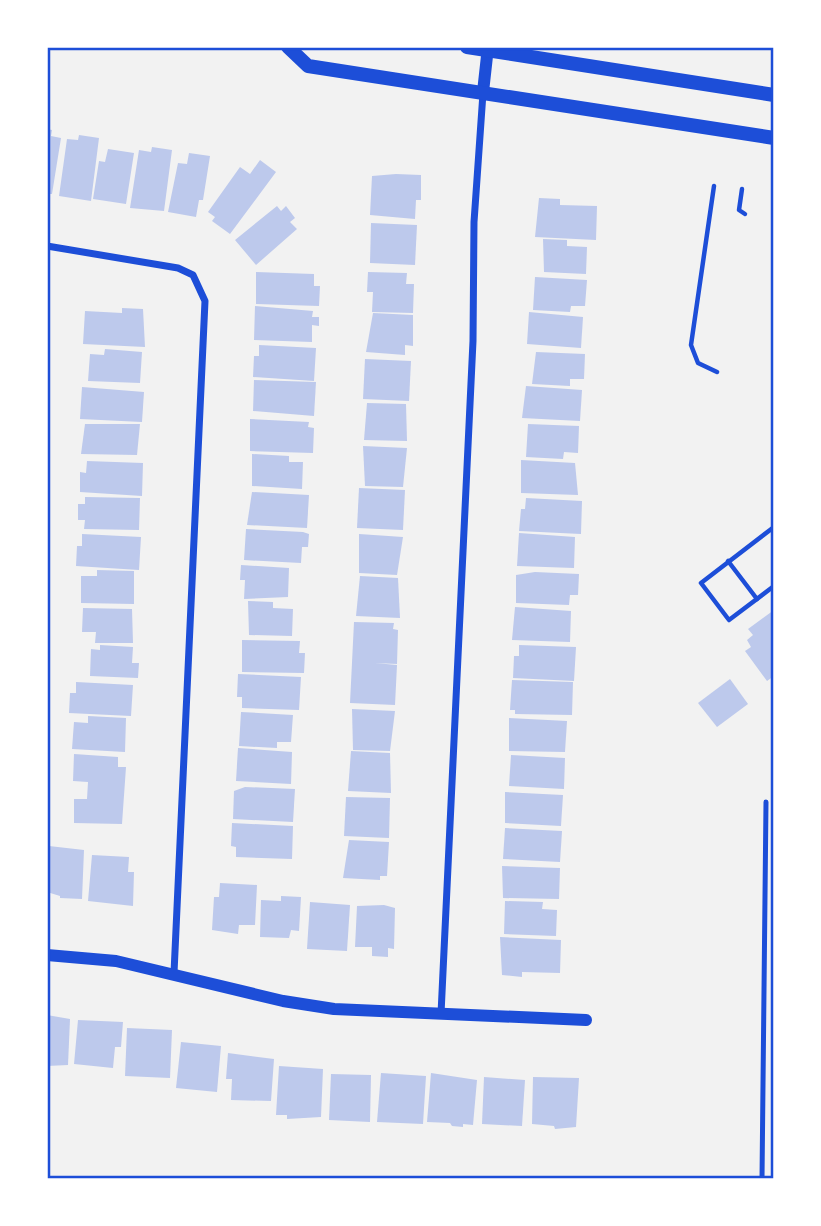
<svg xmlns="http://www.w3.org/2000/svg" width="821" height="1226" font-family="'Space Grotesk',sans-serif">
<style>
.building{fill:#bdc9ec}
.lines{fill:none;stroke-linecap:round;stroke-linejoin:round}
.path{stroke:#1d4ed8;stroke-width:4.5}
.service{stroke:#1d4ed8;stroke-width:5}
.minor{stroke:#1d4ed8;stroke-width:7}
.tertiary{stroke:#1d4ed8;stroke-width:12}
.secondary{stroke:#1d4ed8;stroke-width:14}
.neatline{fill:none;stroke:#1d4ed8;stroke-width:2.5}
</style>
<rect width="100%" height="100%" fill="#f2f2f2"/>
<g class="building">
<polygon points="47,129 52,130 51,136 61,138 52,194 47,194"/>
<polygon points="79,135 99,138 91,201 59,196 67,139 78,140"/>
<polygon points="152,147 172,150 164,211 130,208 139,150 151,152"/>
<polygon points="108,149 134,153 126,204 93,199 99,161 105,162"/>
<polygon points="189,153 210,156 203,200 199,200 196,217 168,212 178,163 187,164"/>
<polygon points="260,160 276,172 230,234 212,221 215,217 208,212 240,167 250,174"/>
<polygon points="396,174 421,175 421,200 416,200 415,219 370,215 372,176"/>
<polygon points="539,198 560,199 560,205 597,206 596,240 535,237"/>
<polygon points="277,206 281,211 286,206 295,218 290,222 297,229 256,265 235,240"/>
<polygon points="371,223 417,225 415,265 370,263"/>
<polygon points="543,239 567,240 567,246 587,247 586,274 544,272"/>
<polygon points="256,272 314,274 314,286 320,286 319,306 256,304"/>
<polygon points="368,272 407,273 406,284 414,284 413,313 372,312 373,292 367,292"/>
<polygon points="535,277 587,280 585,306 571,306 570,312 533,310"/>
<polygon points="255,306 313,311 312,317 319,317 319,326 312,325 312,342 254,340"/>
<polygon points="122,308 143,309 145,347 83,344 85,311 122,313"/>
<polygon points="529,312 583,317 581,348 527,344"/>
<polygon points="373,313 413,315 413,346 405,345 405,355 366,352"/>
<polygon points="259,345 316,348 314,381 253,377 254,356 259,356"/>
<polygon points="105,349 142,352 140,383 88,381 90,354 104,355"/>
<polygon points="536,352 585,354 584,379 570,379 570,386 532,384"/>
<polygon points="365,359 411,361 409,401 363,399"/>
<polygon points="254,380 316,382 314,416 253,411"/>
<polygon points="526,386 582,390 580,421 522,418"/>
<polygon points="82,387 144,392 142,422 80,419"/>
<polygon points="367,403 406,404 407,441 364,440"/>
<polygon points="250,419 309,422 308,427 314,428 313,453 250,451"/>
<polygon points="85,424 140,424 137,455 81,454"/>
<polygon points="528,424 579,426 578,453 564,452 563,459 526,457"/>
<polygon points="363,446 407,448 403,487 365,486"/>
<polygon points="252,454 289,456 289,462 303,462 302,489 252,486"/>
<polygon points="521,460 575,463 578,495 521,493"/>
<polygon points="87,461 143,463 142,496 80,492 80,472 86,473"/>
<polygon points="359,488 405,490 403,530 357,528"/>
<polygon points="252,492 309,495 307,528 247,525"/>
<polygon points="85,497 140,498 139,530 84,529 85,520 78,520 78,504 85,504"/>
<polygon points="526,498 582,501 581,534 519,531 521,509 525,509"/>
<polygon points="246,529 303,532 309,534 308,547 302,547 301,563 244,560"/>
<polygon points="519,533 575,537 574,568 517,566"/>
<polygon points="82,534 141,537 139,570 76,566 77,546 82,546"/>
<polygon points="359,534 403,537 397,575 359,573"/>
<polygon points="241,565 289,568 288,597 244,599 245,580 240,580"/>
<polygon points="97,570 134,571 134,604 81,603 81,576 97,576"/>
<polygon points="535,572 579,574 578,595 570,595 569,605 516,603 516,575"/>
<polygon points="360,576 398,578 400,618 356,616"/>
<polygon points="248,601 273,602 273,608 293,609 292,636 249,635"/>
<polygon points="515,607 571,611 570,642 512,640"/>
<polygon points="83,608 132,609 133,643 95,643 96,632 82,632"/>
<polygon points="774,610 774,676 767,681 745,651 751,647 747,640 753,635 748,629"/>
<polygon points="354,622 394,623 393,629 398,630 397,664 375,663 397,665 395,705 350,703"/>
<polygon points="242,640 300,641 299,653 305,653 304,673 242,672"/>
<polygon points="100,645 133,647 132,663 139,663 138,678 90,676 91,649 100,650"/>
<polygon points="519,645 576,647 574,681 513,678 514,656 519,656"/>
<polygon points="238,674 301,677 299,710 242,708 242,697 237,697"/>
<polygon points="730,679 748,704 717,727 698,703"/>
<polygon points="512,680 573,682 572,715 515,714 515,710 510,710"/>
<polygon points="76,682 133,685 131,716 69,713 70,693 76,693"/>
<polygon points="352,709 395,711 390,751 353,750"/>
<polygon points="241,712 293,715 291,742 277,742 277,748 239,746"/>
<polygon points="88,716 126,718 125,752 72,749 74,722 88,723"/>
<polygon points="509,718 567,721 565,752 509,751"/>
<polygon points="238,748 292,752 291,784 236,781"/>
<polygon points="351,751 390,753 391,793 348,791"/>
<polygon points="74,754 118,757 118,767 126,767 122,824 74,823 74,799 87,799 88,782 73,781"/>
<polygon points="511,755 565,758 564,789 509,786"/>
<polygon points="245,787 295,789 293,822 233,819 234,791"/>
<polygon points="505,792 563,795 561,826 505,823"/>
<polygon points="346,797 390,798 389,838 344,836"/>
<polygon points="232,823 293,826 292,859 236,857 236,847 231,846"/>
<polygon points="505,828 562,831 560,862 503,859"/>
<polygon points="349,840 389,842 387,876 380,876 380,880 343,878"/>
<polygon points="49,846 84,850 82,899 60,898 60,896 47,892"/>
<polygon points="92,855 129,857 128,872 134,872 133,906 88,901"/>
<polygon points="502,866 560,868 559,899 503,898"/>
<polygon points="220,883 257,885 255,925 239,925 238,934 212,930 214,897 219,897"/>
<polygon points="281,896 301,897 299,931 291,930 289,938 260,937 261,900 281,901"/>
<polygon points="505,901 543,902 542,909 557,910 556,936 504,934"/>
<polygon points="310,902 350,905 347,951 307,949"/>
<polygon points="384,905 395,908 394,949 388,948 388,957 372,956 372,947 355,947 357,906"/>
<polygon points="500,937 561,940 560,973 522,972 522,977 502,975"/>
<polygon points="47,1015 70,1019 68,1065 47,1066"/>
<polygon points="78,1020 123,1022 121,1047 115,1047 113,1068 74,1064"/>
<polygon points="127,1028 172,1030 170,1078 125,1076"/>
<polygon points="181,1042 221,1046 217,1092 176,1088"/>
<polygon points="228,1053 274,1059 271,1101 231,1100 232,1079 226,1079"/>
<polygon points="279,1066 323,1069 321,1117 287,1119 287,1115 276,1115"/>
<polygon points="381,1073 426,1076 423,1124 377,1122"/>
<polygon points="431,1073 477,1080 473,1125 463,1124 463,1127 452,1126 450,1123 427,1122"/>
<polygon points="331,1074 371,1075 370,1122 329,1120"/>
<polygon points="484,1077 525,1080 522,1126 482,1124"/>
<polygon points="533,1077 579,1078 576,1127 555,1129 554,1126 532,1124"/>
</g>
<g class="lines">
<g class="path">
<polyline points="714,186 691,345 698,363 717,372"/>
<polyline points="742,189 739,210 745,214"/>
<polyline points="774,527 701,583 729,620 774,586"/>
<polyline points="728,561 757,599"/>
</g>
<polyline class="service" points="762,1179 766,802"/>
<g class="minor">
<polyline points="47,246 178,268 193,275 205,301 174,973"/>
<polyline points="441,1014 473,341 474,222 483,93"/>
</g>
<g class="tertiary">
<polyline points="483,92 488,47"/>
<polyline points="47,955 116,961 283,1001 334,1009 586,1020"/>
</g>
<g class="secondary">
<polyline points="288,47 308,66 774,138"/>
<polyline points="467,47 774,95"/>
</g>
</g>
<rect width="821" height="1226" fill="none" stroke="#ffffff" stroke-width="98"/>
<rect x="49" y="49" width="723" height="1128" class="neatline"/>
</svg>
